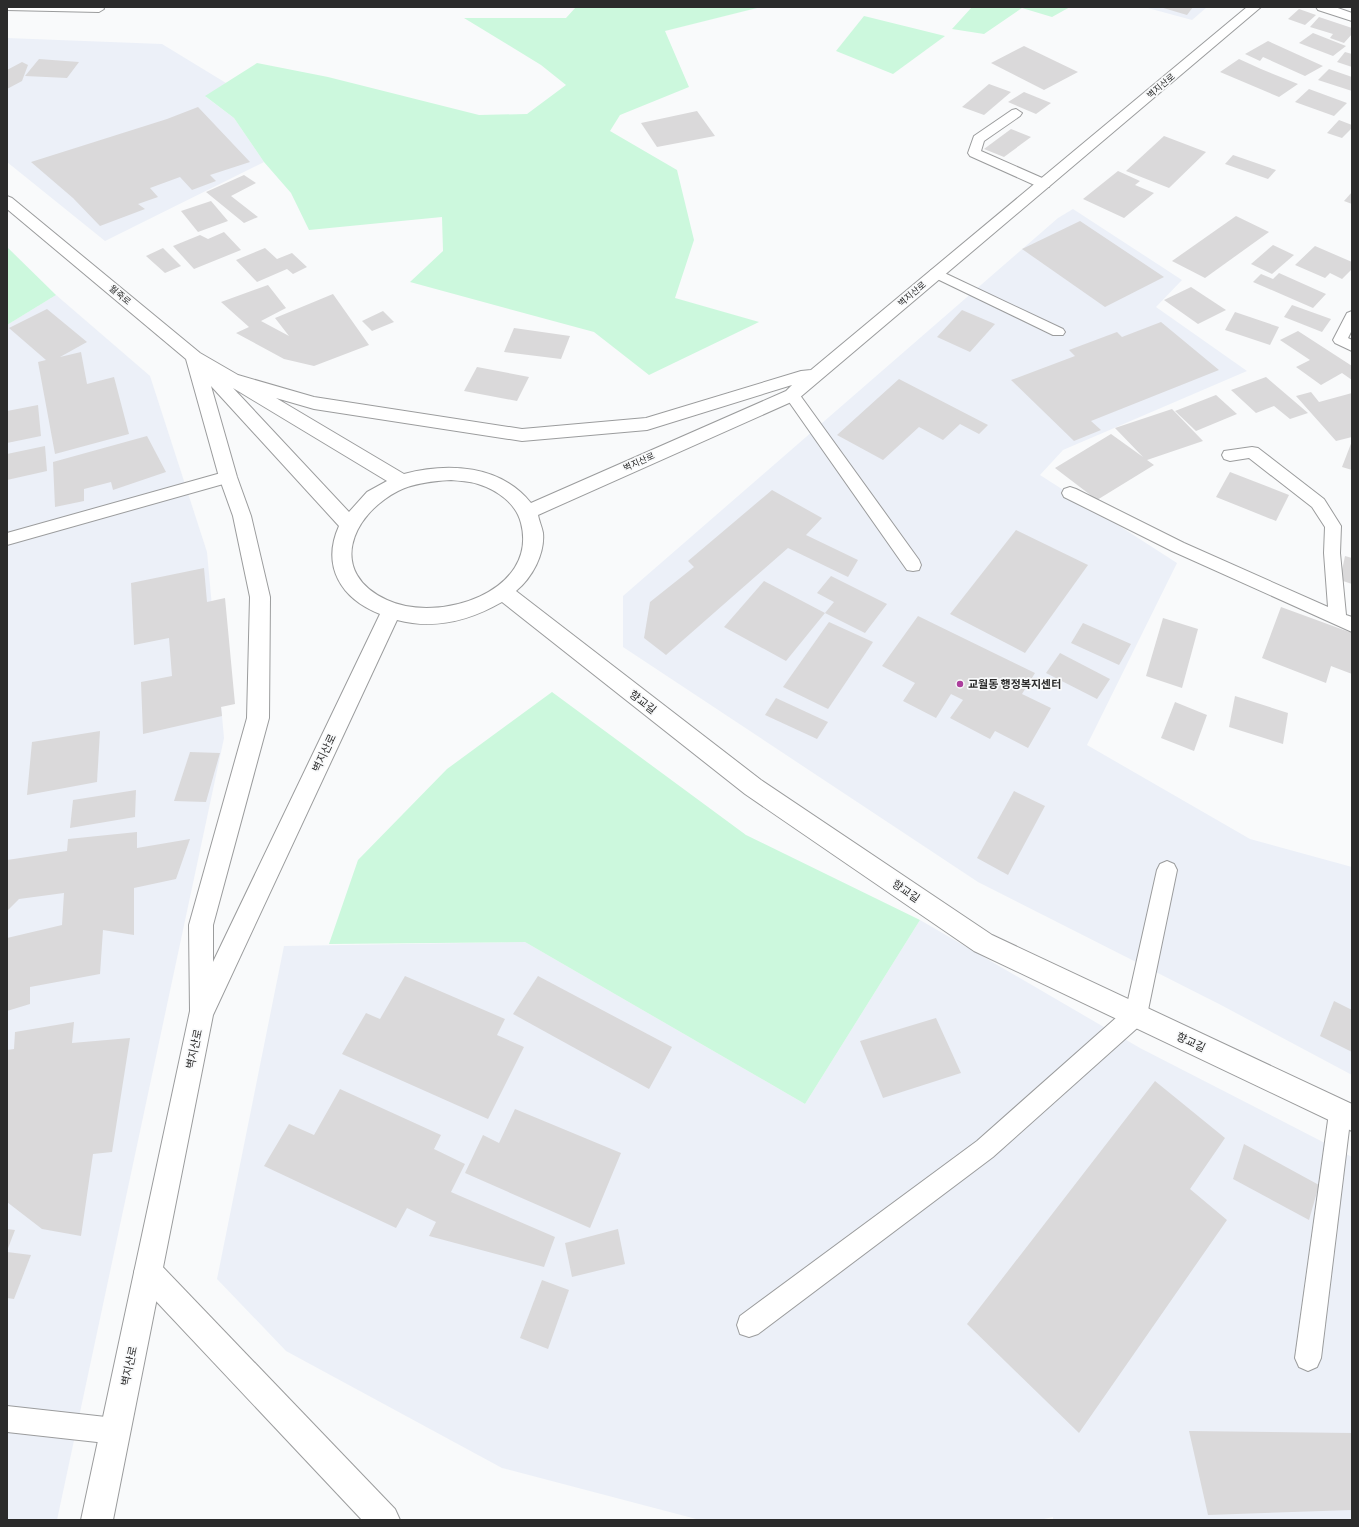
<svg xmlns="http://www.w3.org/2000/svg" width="1359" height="1527" font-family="Manrope,'Noto Sans KR',sans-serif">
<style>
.built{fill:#ecf0f8}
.green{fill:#ccf8dd}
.building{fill:#dad9da}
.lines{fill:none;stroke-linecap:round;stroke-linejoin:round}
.service-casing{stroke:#9b9c9d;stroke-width:2}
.minor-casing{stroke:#9b9c9d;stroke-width:2}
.tertiary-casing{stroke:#9b9c9d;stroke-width:2}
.service{fill:#fff;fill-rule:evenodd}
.minor{fill:#fff;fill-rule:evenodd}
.tertiary{fill:#fff;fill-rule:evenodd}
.poi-dot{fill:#ac3e9c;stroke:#f9fafb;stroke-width:1.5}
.labels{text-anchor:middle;stroke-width:3.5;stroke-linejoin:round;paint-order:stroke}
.far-street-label{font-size:9px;fill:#2b2b2b;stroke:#f9fafb}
.poi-label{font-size:11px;font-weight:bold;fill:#2b2b2b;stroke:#f9fafb;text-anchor:start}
.street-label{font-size:11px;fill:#2b2b2b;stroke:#f9fafb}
</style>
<rect width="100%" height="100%" fill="#f9fafb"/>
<g class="built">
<polygon points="1144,7 1207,7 1192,20"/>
<polygon points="7,38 162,44 226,83 206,97 234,118 264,162 105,241 7,162"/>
<polygon points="1073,209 1182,280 1156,307 1247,371 1063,450 1040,475 1177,563 1087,745 1250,839 1352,867 1352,1075 1221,1005 978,882 623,647 623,596 1058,218"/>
<polygon points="56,295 150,376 207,552 224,738 57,1520 7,1520 7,325"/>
<polygon points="920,920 1140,1048 1352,1157 1352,1520 1053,1520 1053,1517 1039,1520 700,1520 502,1468 286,1351 217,1279 284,946 525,942 805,1104"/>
</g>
<g class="green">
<polygon points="576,7 761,7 665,31 689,87 620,115 610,131 677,170 694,240 675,298 759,322 649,375 594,332 410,282 443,251 442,217 309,230 291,193 264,162 234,118 205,96 257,63 328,77 479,115 527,114 566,85 541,65 464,18 566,18"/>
<polygon points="972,7 1070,7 1052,17 1022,8 984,34 952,29"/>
<polygon points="864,16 945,36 893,74 836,51"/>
<polygon points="7,247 56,295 7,325"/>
<polygon points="552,692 746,835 920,920 805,1104 525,942 329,944 358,860 447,769"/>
</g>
<g class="building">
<polygon points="1160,7 1193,7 1187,15"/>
<polygon points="1299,9 1316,15 1305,25 1288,19"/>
<polygon points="1319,17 1352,28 1352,34 1344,43 1330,38 1333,34 1310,27"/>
<polygon points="1313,33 1346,46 1333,56 1299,43"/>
<polygon points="1268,41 1323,66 1305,76 1263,57 1260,61 1245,54"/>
<polygon points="1024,46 1078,72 1044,90 991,63"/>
<polygon points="1345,52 1352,54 1352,67 1337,62"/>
<polygon points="39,59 79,62 67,78 25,76"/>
<polygon points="1239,59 1261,69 1298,84 1279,97 1220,72"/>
<polygon points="22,62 28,65 22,81 7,89 7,70"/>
<polygon points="1329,69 1352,77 1352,91 1318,80"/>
<polygon points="989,84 1011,92 984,115 962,107"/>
<polygon points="1309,89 1347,103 1334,116 1295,102"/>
<polygon points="1024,92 1051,103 1036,114 1008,102"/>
<polygon points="198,107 250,162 210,175 216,181 192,190 180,177 150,188 158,197 138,204 145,209 100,226 73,198 31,162 167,119"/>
<polygon points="697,111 715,136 657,147 641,123"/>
<polygon points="1339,120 1352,125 1352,128 1342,138 1327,133"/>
<polygon points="1011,129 1031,137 1004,157 984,149"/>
<polygon points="1164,136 1206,152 1169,188 1126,171"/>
<polygon points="1233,155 1276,170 1268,179 1225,164"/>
<polygon points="1118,171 1140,181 1135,185 1154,193 1124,218 1083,199"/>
<polygon points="244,175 256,183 231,196 258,217 244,223 206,192"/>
<polygon points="1352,192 1352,204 1344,201"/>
<polygon points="211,201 228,221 198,232 181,211"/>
<polygon points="1236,216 1269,232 1205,278 1172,261"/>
<polygon points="1080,221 1164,277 1105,307 1022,249"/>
<polygon points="224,232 241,250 194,269 173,246 200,235 208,239"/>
<polygon points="1273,245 1294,255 1272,274 1251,264"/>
<polygon points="1315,246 1352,262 1352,269 1342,279 1330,273 1325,278 1295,265"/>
<polygon points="163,248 181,266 165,273 146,256"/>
<polygon points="265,248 277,259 292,253 307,267 293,274 287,269 257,282 236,260"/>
<polygon points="1279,273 1326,294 1313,308 1253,282 1261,274 1273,279"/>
<polygon points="268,285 286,308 261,321 289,336 275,318 333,294 369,345 314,366 284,359 236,333 249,327 221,302"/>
<polygon points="1191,287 1226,310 1198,324 1164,300"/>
<polygon points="1292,305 1331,319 1322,332 1284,317"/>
<polygon points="47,309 87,342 60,357 81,352 87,384 114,377 129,434 55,454 38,362 46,360 9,328"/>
<polygon points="962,310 995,324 970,352 937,337"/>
<polygon points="383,311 394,322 372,331 362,321"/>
<polygon points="1235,312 1279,327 1270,345 1225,330"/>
<polygon points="1161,322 1219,370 1091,421 1101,430 1074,441 1011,380 1075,356 1069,350 1117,332 1122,337"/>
<polygon points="514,328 570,336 561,359 504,352"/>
<polygon points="1298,331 1352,366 1352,380 1342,373 1321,385 1296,367 1310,360 1280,340"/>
<polygon points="477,367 529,377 517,401 464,391"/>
<polygon points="1266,377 1308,413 1290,419 1274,406 1256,413 1231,390"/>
<polygon points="899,379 988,425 979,434 960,424 943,440 919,427 883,460 837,435"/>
<polygon points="1311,392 1319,402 1352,393 1352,437 1336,441 1296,396"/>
<polygon points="1216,395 1237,414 1196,431 1175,411"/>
<polygon points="38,405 41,436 7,443 7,411"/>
<polygon points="1172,409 1203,441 1147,460 1154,465 1097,500 1055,468 1111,434 1143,457 1115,428"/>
<polygon points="147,436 166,472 113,490 111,482 84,489 84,501 55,507 53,462"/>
<polygon points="1352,441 1352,470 1342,467"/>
<polygon points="45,446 47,471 7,480 7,454"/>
<polygon points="1230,472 1289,495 1276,521 1216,497"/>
<polygon points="772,490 822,518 806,535 858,560 848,577 788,548 666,655 644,638 650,602 694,567 688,561"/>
<polygon points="1016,530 1088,565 1025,653 950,614"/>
<polygon points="1345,556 1352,558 1352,584 1340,580"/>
<polygon points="204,568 207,602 225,598 235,704 221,707 222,716 143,734 141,682 172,676 169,638 134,645 131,583"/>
<polygon points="831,576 887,604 865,633 825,613 834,602 817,593"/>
<polygon points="764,581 825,613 786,661 724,627"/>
<polygon points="1281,607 1352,633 1352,674 1331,666 1326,683 1262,658"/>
<polygon points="918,616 1035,673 1022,694 1051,708 1028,748 995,731 990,739 950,718 963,700 951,694 936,718 903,701 915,683 882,666"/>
<polygon points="1163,618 1198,629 1182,688 1146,676"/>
<polygon points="829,622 873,642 828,709 783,687"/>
<polygon points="1083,623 1131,644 1119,665 1071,643"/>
<polygon points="1060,653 1110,679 1097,699 1046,673"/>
<polygon points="1235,696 1288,713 1283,744 1229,727"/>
<polygon points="776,698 828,722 817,739 765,715"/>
<polygon points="1175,702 1207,715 1194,751 1161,738"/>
<polygon points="100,731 97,782 27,795 32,742"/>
<polygon points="190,752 220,753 206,802 174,801"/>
<polygon points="136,790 135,817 70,828 73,800"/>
<polygon points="1014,791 1045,806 1008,875 977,858"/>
<polygon points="137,832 137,848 190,839 176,879 134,888 134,935 103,930 100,974 30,987 30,1004 7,1011 7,938 62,925 64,893 19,899 7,911 7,860 67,851 68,839"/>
<polygon points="405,976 505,1019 497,1035 524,1047 488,1119 342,1054 366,1013 380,1019"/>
<polygon points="538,976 672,1047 649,1089 513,1014"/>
<polygon points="1334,1001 1352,1010 1352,1052 1320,1036"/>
<polygon points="936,1018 961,1073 883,1098 860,1041"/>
<polygon points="74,1022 72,1043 130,1038 112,1152 93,1154 81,1236 42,1229 7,1202 7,1050 14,1049 15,1032"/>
<polygon points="1155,1081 1225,1138 1190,1189 1227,1220 1079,1433 967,1324"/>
<polygon points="340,1089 441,1135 434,1149 465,1164 451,1192 555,1237 544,1267 429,1236 436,1222 407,1208 396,1228 264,1166 289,1124 314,1135"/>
<polygon points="515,1109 621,1153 590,1228 465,1173 483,1135 499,1143"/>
<polygon points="1244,1144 1319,1185 1309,1220 1233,1179"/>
<polygon points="7,1229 15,1230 7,1251"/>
<polygon points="618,1229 625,1264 572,1277 565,1243"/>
<polygon points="7,1252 31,1255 14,1299 7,1298"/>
<polygon points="542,1280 569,1290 548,1349 520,1338"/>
<polygon points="1189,1431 1352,1433 1352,1510 1208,1515"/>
</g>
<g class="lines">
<g class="service-casing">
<g id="service">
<polygon points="7,7 103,7 104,9 99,12 7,10"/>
<polygon points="1016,109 1022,113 1020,116 984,141 981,151 1049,181 1050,184 1049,187 1039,187 970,156 968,153 974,136 1012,110"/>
<polygon points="936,269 1063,329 1065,332 1063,335 1053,335 931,276 929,273 931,270"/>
<polygon points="1352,311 1352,330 1348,338 1352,340 1352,351 1335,343 1333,340 1347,313"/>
<polygon points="792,390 797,391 919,560 921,565 919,570 913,571 907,570 787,399 784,395 787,391"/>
<polygon points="1252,447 1258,448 1324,499 1341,526 1340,553 1346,615 1352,617 1352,632 1172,551 1064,497 1062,493 1064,489 1070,487 1076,489 1184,543 1328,607 1324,553 1325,527 1312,507 1249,458 1230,461 1224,459 1222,455 1224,451"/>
<polygon points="228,471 234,473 236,477 234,481 7,545 7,533"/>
<polygon points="1167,861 1174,864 1177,870 1147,1015 1144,1022 993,1157 758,1334 749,1337 740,1334 737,1325 740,1316 977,1141 1126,1009 1157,870 1160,864"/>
<polygon points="1340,1102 1348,1105 1351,1113 1321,1358 1317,1367 1308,1371 1299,1367 1295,1358 1329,1113 1332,1105"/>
<polygon points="7,1406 115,1418 124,1422 128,1431 124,1440 115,1444 7,1432"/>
</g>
</g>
<g class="minor-casing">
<g id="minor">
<polygon points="1316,7 1335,7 1352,13 1352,21 1318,10"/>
<polygon points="148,1258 158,1262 395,1509 400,1520 362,1520 138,1282 134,1272 138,1262"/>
</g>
</g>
<g class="tertiary-casing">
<path id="tertiary" d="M1247 7H1261L798 399 538 515C539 521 542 527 543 533 545 554 532 578 516 591L761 780 992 935 1352 1104V1131L974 951 745 794 502 602C469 621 434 630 397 620L213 1015 113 1520H81L190 1011 189 925 247 718 250 597 233 516 219 477 186 359 7 209V196L12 198 200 353 238 375 314 397 522 429 646 418 801 371 811 370ZM792 385 786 391 531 503C501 465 448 462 404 474L276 398 314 409 522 441 647 430ZM211 386 339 526C321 566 341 599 380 614L213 962V925L269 718 270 597 251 516 237 477ZM233 388 387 481 367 492 349 512ZM451 480C460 481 469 481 478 484 497 490 516 503 521 523 539 592 438 624 387 600 328 573 350 516 398 491 414 483 433 481 451 480Z"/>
</g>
<use href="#service" class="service"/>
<use href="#minor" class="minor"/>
<use href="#tertiary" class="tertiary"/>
</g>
<circle class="poi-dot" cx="960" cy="684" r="4"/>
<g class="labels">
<g class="far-street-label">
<text transform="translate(1161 86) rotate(-40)" y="3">벽지산로</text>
<text transform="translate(912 294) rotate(-40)" y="3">벽지산로</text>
<text transform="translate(120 295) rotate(40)" y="3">월죽로</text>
<text transform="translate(639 462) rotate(-24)" y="3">벽지산로</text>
</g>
<g class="poi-label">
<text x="968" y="688">교월동 행정복지센터</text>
</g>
<g class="street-label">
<text transform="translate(643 702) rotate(38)" y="4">향교길</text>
<text transform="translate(324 753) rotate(-65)" y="4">벽지산로</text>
<text transform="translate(906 891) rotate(34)" y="4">향교길</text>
<text transform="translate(1191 1042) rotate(25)" y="4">향교길</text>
<text transform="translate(194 1049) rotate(-78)" y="4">벽지산로</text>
<text transform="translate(129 1366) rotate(-78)" y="4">벽지산로</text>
</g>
</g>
<rect width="1359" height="1527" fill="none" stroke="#2b2b2b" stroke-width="16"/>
</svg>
